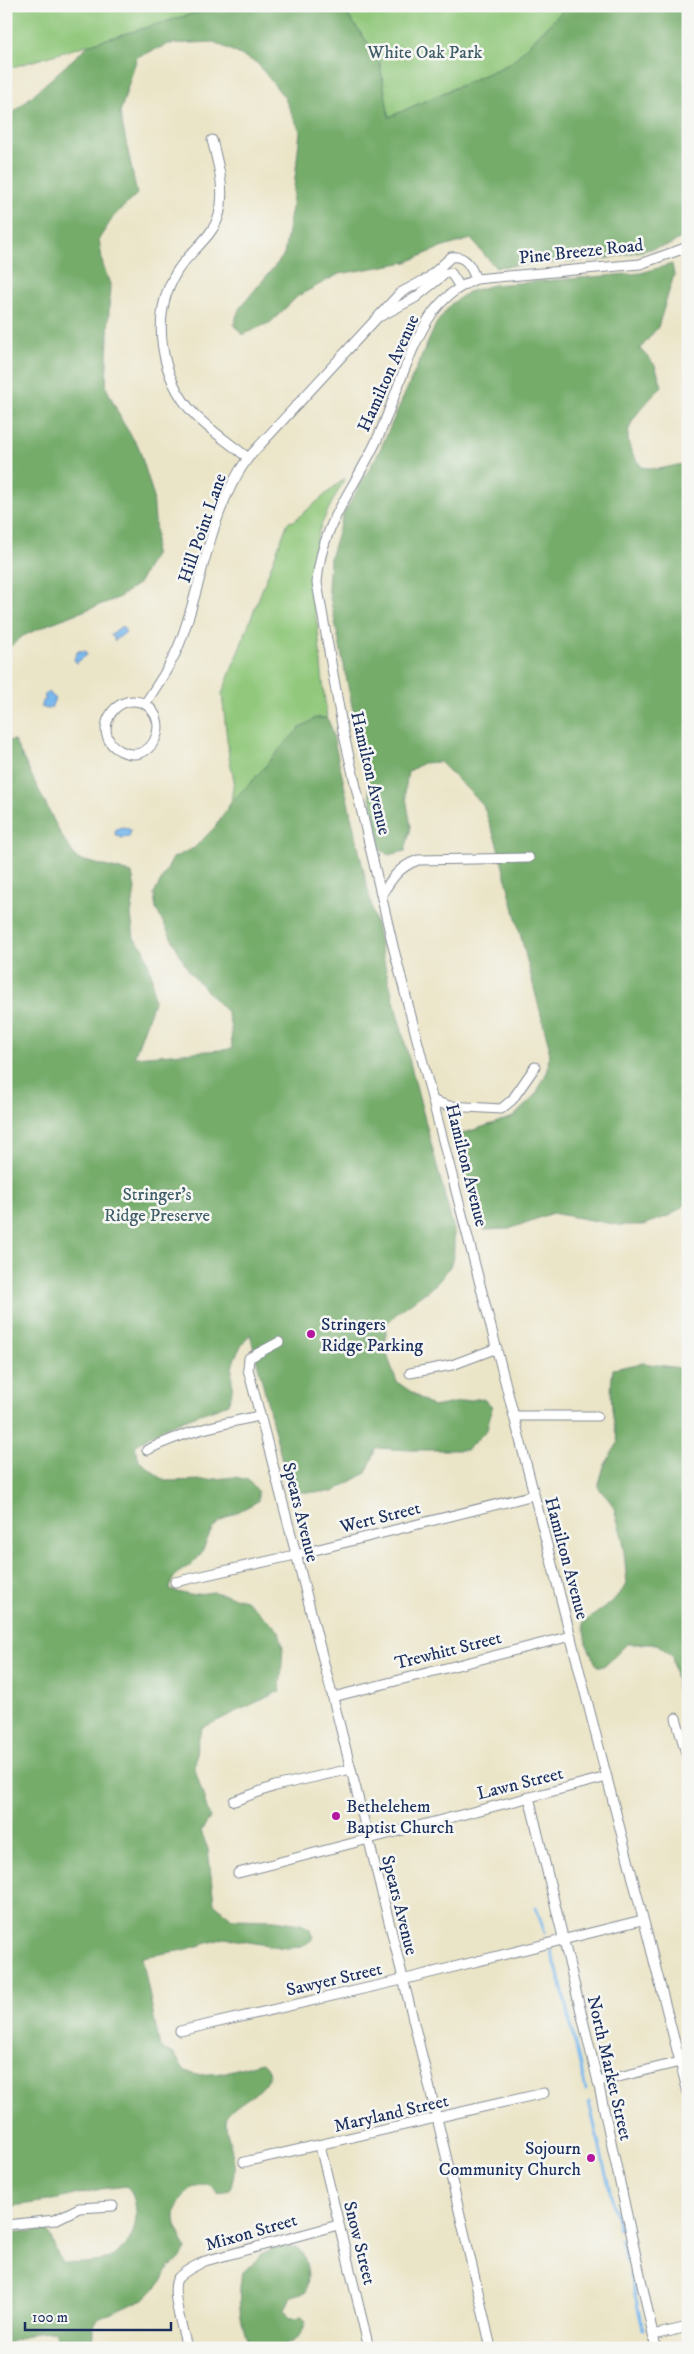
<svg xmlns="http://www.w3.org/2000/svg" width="694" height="2354" font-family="'IM FELL DW Pica',serif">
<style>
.green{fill:#91c87b;stroke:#567c6c}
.forest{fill:#74ac6b;stroke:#486e64}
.water{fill:#7ab9ee;stroke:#4a74a6}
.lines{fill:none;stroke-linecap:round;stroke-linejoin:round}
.stream{stroke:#7ab9ee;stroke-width:3}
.street-casing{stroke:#838a93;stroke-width:11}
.street{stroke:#fff;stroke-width:9}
.poi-dot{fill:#b5179e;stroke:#f6f6f2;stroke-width:2}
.labels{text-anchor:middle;stroke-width:5;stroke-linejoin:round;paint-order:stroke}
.park-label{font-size:18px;fill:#3e5d67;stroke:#f6f6f2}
.street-label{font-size:18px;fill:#1b2f5e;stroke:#f6f6f2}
.poi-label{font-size:18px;fill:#1b2f5e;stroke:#f6f6f2;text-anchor:start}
</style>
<rect width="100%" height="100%" fill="#f6f6f2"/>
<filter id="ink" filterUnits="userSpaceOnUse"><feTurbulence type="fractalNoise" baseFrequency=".02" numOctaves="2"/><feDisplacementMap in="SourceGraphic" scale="10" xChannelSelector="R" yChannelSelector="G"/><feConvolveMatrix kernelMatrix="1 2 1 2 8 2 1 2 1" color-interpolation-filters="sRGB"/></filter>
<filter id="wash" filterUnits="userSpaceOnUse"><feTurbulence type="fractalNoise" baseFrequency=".0096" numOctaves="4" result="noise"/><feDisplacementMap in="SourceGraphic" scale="20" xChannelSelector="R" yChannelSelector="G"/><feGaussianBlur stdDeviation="1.12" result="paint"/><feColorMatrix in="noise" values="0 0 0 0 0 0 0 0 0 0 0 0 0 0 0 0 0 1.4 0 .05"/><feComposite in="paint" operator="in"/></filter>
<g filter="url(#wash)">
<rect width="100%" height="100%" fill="#ebe5c8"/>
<g class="green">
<polygon points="6,6 219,6 6,69"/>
<polygon points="341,6 567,6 511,63 389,117 379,58"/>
<path d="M345 478C333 501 318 525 314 551 309 579 314 603 318 631 321 660 323 689 327 718H315L279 750 255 778 231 802 234 780 229 757 222 694 288 522 294 521Z"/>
</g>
<g class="forest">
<polygon points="219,6 341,6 379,58 389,117 511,63 567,6 688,6 688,233 670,245 604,259 495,267 471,239 437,249 407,262 339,274 298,296 271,322 242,335 234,324 239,309 284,255 292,206 300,131 284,97 257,63 214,42 169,44 137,57 120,113 137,194 114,216 99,239 103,265 110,284 106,387 122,421 139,448 153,494 156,534 154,555 138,584 118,598 49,624 23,636 6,650 6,119 90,44"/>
<path d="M672 264 674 275 658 327 640 349 655 365 662 386C638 413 611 432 642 467L658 469 688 463V1202L671 1215 644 1225H619L552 1213 509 1229 485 1230 480 1221 457 1149 461 1134 513 1117 535 1096 548 1070 549 1046 497 844 483 805 440 762 423 763 408 772 405 791 411 827 405 851 389 855 381 850 328 587 330 558 343 515 379 452 436 324 451 304 468 292 493 285 641 273Z"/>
<path d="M315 718H327L331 727 387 974 454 1231C454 1242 455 1257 450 1266 436 1292 405 1302 386 1324V1352L397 1382 433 1407 482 1398 492 1406 487 1430 467 1450H409L377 1448 366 1473 333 1492H299L291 1478 289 1464H283L250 1334C242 1345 234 1355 232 1369 231 1386 235 1386 228 1404 195 1417 163 1424 135 1446L139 1461 165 1481 206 1480 235 1477 248 1480 258 1491V1501C245 1509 228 1515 216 1525 207 1533 205 1553 194 1562 182 1572 171 1573 170 1590L190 1595 214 1592 246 1600 279 1631 283 1648 280 1691 202 1728 197 1745 195 1769 210 1818 201 1831 208 1849 214 1903 232 1919 275 1920 301 1924 311 1929 314 1938 302 1947 285 1948 225 1938 184 1950 142 1957 160 2048 174 2054 185 2071 197 2075 222 2073 262 2062C287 2085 236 2100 228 2115 219 2132 245 2160 229 2190L219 2193C216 2191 213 2187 210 2185 193 2179 174 2203 175 2219 176 2229 182 2239 186 2249L180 2259 169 2268 163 2280 144 2299 98 2319 93 2329 92 2348H60L54 2331 37 2332 6 2344V2233L47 2230C54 2240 54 2251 62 2262 78 2265 105 2263 118 2253 138 2238 142 2205 127 2186L101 2189 48 2201 6 2207V741L14 740 61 835 77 859 132 873 135 889 131 915 134 938 144 949 152 976 154 1002 134 1057 232 1049 231 1027 227 1012 190 973 156 909 154 894 173 858 194 848 215 827 231 802 255 778 279 750 299 729Z"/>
<path d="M642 1363 688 1369V1728L678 1694 672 1656 657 1644H627L605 1666H597L586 1643 583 1623 612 1602 627 1584 623 1540 613 1505 598 1487 604 1466 618 1443C612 1417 609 1395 613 1369Z"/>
<path d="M297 2246C307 2257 311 2279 305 2292L291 2296 285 2310 289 2318 302 2317 306 2321C299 2349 275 2348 251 2348 239 2320 237 2302 242 2272 249 2267 253 2263 259 2257 267 2248 286 2247 297 2246Z"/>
</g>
<g class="water">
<polygon points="122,626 126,632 114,641 114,637 110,635"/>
<polygon points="78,651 85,651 87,655 76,663 74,659"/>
<polygon points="48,692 55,698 51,708 47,709 41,707 42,701 46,700 44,696"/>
<polygon points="123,827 131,830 129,837 122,838 115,834 116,829"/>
</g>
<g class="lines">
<g class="stream">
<polyline points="536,1907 545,1933"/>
<polyline points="551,1951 560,1980 586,2090"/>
<polyline points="589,2102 619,2229"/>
<polyline points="621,2240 627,2262"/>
<polyline points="630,2274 643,2329"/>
</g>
</g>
</g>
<g filter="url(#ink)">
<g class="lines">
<g class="street-casing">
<g id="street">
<path d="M212 140C218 164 226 190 219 215 212 239 188 252 176 273 150 317 160 378 195 415 211 431 231 444 248 458"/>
<path d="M688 247 640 264 476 279C457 288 447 295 434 311 412 340 395 398 380 433 357 487 321 521 317 583L343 731 393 946 688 2093"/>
<polyline points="381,316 415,298 446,273 451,273 460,287"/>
<path d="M145 704C114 689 89 736 121 751 151 766 173 722 145 704 159 682 174 661 182 637 203 579 211 508 248 458L400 293 428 278 451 257C466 255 471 267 476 279"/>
<path d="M382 894C392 878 399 867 418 860L529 858"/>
<polyline points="434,1101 449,1106 501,1109 512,1100 535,1067"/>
<path d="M279 1342 249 1358 248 1369C333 1694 416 2020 491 2348"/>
<polyline points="410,1373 452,1365 497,1348"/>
<polyline points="514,1416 597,1416"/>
<path d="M147 1450C183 1432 221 1424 259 1416"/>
<polyline points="175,1582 295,1555 534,1495"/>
<polyline points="333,1697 571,1636"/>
<polyline points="676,1718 688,1760"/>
<polyline points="529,1797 598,2082 656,2348"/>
<polyline points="234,1801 275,1786 351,1769"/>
<polyline points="238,1873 607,1777"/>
<polyline points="180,2031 402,1980 642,1920"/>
<polyline points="598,2082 680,2062"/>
<polyline points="320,2146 369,2348"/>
<polyline points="244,2162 544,2093"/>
<polyline points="6,2225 55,2220 79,2208 113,2206"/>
<polyline points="653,2335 688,2327"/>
<path d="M187 2348C184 2333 169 2289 178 2278 185 2270 196 2266 205 2261L338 2225"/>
</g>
</g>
<use href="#street" class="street"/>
</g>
</g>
<g class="poi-dot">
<circle cx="311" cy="1334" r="5"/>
<circle cx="336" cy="1816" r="5"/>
<circle cx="591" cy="2158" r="5"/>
</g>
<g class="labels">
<g class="park-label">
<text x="425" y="58">White Oak Park</text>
<text x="157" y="1200">Stringer's<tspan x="157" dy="21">Ridge Preserve</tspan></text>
</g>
<g class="street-label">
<text transform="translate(581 251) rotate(-6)" y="6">Pine Breeze Road</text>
<text transform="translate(388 373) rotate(-66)" y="6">Hamilton Avenue</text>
<text transform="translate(202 528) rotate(-71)" y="6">Hill Point Lane</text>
<text transform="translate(371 773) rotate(77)" y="6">Hamilton Avenue</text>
<text transform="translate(467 1165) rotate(76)" y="6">Hamilton Avenue</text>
<text transform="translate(301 1512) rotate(76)" y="6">Spears Avenue</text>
<text transform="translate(380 1517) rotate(-14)" y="6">Wert Street</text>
<text transform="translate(567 1558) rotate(75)" y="6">Hamilton Avenue</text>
<text transform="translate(448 1650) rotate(-14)" y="6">Trewhitt Street</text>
<text transform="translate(520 1783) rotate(-14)" y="6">Lawn Street</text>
<text transform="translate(400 1905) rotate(76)" y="6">Spears Avenue</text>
<text transform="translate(334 1979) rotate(-13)" y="6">Sawyer Street</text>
<text transform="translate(610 2068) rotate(77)" y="6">North Market Street</text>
<text transform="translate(391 2113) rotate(-13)" y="6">Maryland Street</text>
<text transform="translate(251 2232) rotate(-16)" y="6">Mixon Street</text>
<text transform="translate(360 2243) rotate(76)" y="6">Snow Street</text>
</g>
<g class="poi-label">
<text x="321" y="1330">Stringers<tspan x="321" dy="21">Ridge Parking</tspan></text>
<text x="346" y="1812">Bethelehem<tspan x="346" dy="21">Baptist Church</tspan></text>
<text x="581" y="2154" text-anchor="end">Sojourn<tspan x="581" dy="21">Community Church</tspan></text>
</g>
</g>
<rect width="694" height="2354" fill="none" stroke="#f6f6f2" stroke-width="25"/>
<path d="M25 2322v8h146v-8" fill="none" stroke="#1b2f5e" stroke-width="2.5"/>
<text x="32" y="2322" font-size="15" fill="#1b2f5e" stroke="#f6f6f2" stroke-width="4" paint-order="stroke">100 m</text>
</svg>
